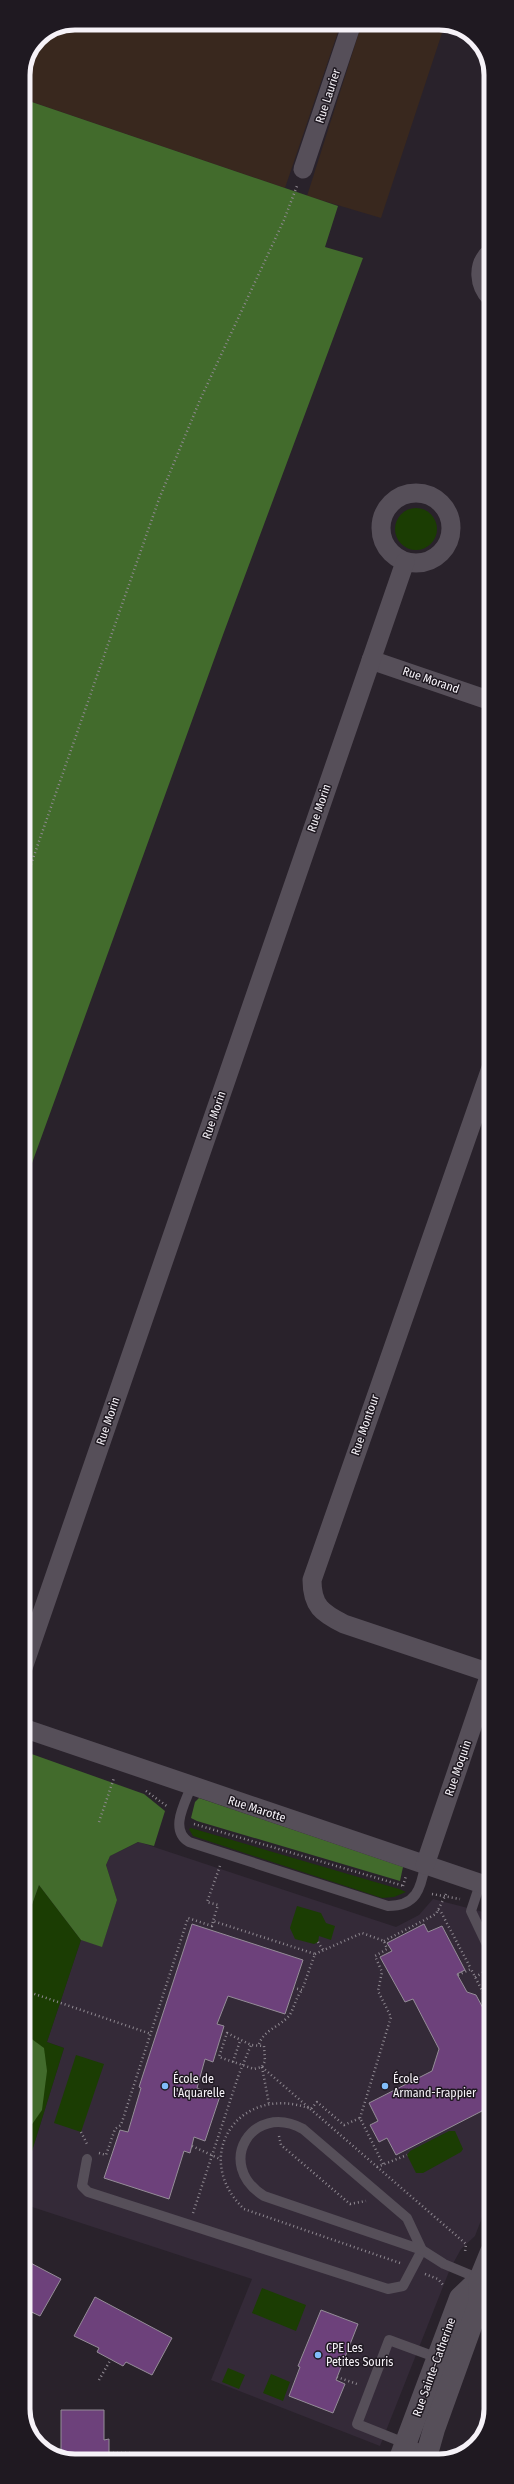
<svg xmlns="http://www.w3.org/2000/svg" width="514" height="2484" font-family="'Fira Sans Condensed',sans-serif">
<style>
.built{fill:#342a38}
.industrial{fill:#39281e}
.green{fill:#1b3d03}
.forest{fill:#426b2c}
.building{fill:#6d417b;stroke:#958d98}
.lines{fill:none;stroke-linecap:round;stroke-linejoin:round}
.path{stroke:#8f8991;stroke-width:2.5;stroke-dasharray:1 3;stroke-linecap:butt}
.service{stroke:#564f59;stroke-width:10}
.minor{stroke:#564f59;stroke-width:19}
.tertiary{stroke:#564f59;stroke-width:22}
.poi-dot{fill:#81bdfa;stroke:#1f1921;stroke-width:1.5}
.labels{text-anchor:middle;stroke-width:3;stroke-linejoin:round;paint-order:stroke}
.street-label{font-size:12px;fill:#f6f2f8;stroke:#1f1921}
.poi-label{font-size:12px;fill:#f6f2f8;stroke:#1f1921;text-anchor:start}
.rim{fill:none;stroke:#f6f2f8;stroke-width:5}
</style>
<rect width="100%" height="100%" fill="#29222b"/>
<polygon class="built" points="139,1842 396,1927 419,1915 433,1899 491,1914 491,2194 475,2236 461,2249 450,2269 380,2446 211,2380 252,2279 23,2204 23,2180 64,2048 47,2042 81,1940 102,1946 117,1900 106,1865 110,1856"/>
<g class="industrial">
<polygon points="75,23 341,23 285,188 23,99 23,75 39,38"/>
<polygon points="362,23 445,24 381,218 307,196"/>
</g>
<g class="green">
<circle cx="416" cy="529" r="21"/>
<polygon points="191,1828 399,1889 406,1892 394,1897 382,1898 193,1836 189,1829"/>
<polygon points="39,1885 81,1940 47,2042 64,2048 23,2180 23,2129 28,2130 30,2037 23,2045 23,1930"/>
<polygon points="297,1906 321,1913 326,1923 335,1926 331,1940 319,1936 318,1942 314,1944 295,1939 290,1928"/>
<polygon points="76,2055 104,2064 81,2132 54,2123"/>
<polygon points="449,2131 455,2131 463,2149 461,2152 423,2173 416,2173 407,2155 410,2151"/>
<polygon points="262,2288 306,2305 296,2331 252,2313"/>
<polygon points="228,2368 245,2375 239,2389 222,2382"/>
<polygon points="271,2374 290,2382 283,2401 263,2393"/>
</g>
<g class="forest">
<polygon points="23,99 338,206 325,247 363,258 224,632 23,1188"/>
<polygon points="26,1752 144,1794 165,1811 154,1846 138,1842 110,1856 106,1865 117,1900 102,1947 81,1940 39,1885 23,1930 23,1760"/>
<polygon points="199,1798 403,1867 400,1881 197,1821 191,1818 195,1802"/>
<polygon points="29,2037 44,2048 47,2071 42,2110 28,2130 23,2129 23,2045"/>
</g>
<g class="building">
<polygon points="192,1924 303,1960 285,2014 228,1996 217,2024 224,2026 213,2062 205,2059 197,2088 220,2096 205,2141 194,2137 190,2153 184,2151 169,2199 104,2178 120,2130 128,2132 141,2088 139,2087"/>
<polygon points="424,1924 428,1932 442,1926 465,1970 457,1974 467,1992 476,1995 491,2023 491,2081 482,2111 396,2155 387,2138 379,2142 370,2125 378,2121 369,2103 432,2071 439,2049 413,1999 405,2002 380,1957 392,1951 387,1943"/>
<polygon points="23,2259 61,2279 40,2316 23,2308"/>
<polygon points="95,2297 172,2338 152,2375 126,2362 123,2366 97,2352 99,2348 74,2336"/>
<polygon points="321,2310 358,2324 336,2380 345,2384 333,2413 289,2396 300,2367 298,2366"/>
<polygon points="61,2410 104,2410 104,2440 109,2439 109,2461 69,2461 61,2457"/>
</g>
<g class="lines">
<g class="path">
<polyline points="23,887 159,499 200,400 284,220 297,186"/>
<polyline points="146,1791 168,1807"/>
<polyline points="99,1822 114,1778"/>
<polyline points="194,1824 404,1886"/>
<polyline points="220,1866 207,1902 218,1905 213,1921 315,1954 302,1990 294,1988"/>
<polyline points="403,1886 406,1876"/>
<polyline points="432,1894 460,1899"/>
<polyline points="438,1910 441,1912 471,1969"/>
<polyline points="384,1941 436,1914 447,1892"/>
<polyline points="318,1942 323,1950"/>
<polyline points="315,1954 362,1933 384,1941 387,1949 375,1956 382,1972 378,1991 391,2017 360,2118"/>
<polyline points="458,1975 471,1969 491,2008"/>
<polyline points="475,1977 491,1968"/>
<polyline points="23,1990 151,2034"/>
<polygon points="227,2033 251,2045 264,2046 265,2061 262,2067 254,2069 219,2057"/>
<path d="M259 2044C264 2030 279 2027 289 2016 294 2009 295 1999 302 1990"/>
<polyline points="233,2062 240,2041"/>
<polyline points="262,2067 466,2244 465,2252"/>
<polyline points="262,2067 269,2104"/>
<polyline points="81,2132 88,2146"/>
<polyline points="279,2136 281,2145 350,2204 366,2201"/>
<polyline points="192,2146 220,2159"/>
<polyline points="99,2153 106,2155 115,2129 121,2125 188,1918 212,1926 213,1921"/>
<path d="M383 2164 360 2118 344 2125 317 2102 311 2109C240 2082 189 2156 244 2209L400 2263"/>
<polyline points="377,2167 407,2155"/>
<polyline points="193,2213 239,2074 251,2045"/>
<polyline points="425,2274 438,2279 444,2286"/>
<polyline points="337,2377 357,2384"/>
<polyline points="99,2380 111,2359"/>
<polyline points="109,2453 130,2453"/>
</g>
<g class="service">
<path d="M191 1787C185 1803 169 1830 189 1842L388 1906C416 1906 421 1889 425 1865"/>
<polyline points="480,1884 471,1911 491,1953"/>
<polyline points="87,2159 82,2186 88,2192 388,2289 403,2286 422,2250"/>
<path d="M422 2250 407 2218 303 2129C252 2101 214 2165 264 2196L422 2250 444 2264 480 2279"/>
<polyline points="427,2452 357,2424 389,2340 438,2358"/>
</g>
<g class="minor">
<polyline points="303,169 352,23"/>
<path d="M491 252C476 265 479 286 491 298"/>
<circle cx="416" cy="528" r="35"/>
<polyline points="371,660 491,701"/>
<polyline points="23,1668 405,562"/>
<path d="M490 1673 344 1624C322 1613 312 1606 312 1580L491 1068"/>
<polyline points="23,1728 491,1887"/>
<polyline points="425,1865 491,1671"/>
</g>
<g class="tertiary">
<polyline points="399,2461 460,2298 480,2279"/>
<polyline points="425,2461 434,2429 479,2304 480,2279 491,2252"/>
</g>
</g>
<g class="poi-dot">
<circle cx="165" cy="2086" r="4"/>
<circle cx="385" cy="2086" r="4"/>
<circle cx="318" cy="2355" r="4"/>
</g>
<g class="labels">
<g class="street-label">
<text transform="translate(328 96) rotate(-72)" y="4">Rue Laurier</text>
<text transform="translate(431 680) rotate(19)" y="4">Rue Morand</text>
<text transform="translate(319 808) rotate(-71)" y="4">Rue Morin</text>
<text transform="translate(214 1115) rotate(-71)" y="4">Rue Morin</text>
<text transform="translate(108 1421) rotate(-71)" y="4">Rue Morin</text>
<text transform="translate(365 1425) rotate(-71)" y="4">Rue Montour</text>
<text transform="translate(458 1768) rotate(-71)" y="4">Rue Moquin</text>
<text transform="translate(257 1809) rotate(18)" y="4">Rue Marotte</text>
<text transform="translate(434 2367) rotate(-70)" y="4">Rue Sainte-Catherine</text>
</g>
<g class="poi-label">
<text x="173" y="2083">École de<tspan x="173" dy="14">l'Aquarelle</tspan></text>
<text x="393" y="2083">École<tspan x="393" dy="14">Armand-Frappier</tspan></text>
<text x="326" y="2352">CPE Les<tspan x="326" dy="14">Petites Souris</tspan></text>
</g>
</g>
<path d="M0 0H514V2484H0ZM75 30H439A45 45 0 0 1 484 75V2409A45 45 0 0 1 439 2454H75A45 45 0 0 1 30 2409V75A45 45 0 0 1 75 30Z" fill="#1f1921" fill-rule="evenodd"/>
<path class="rim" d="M75 30H439A45 45 0 0 1 484 75V2409A45 45 0 0 1 439 2454H75A45 45 0 0 1 30 2409V75A45 45 0 0 1 75 30Z"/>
</svg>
